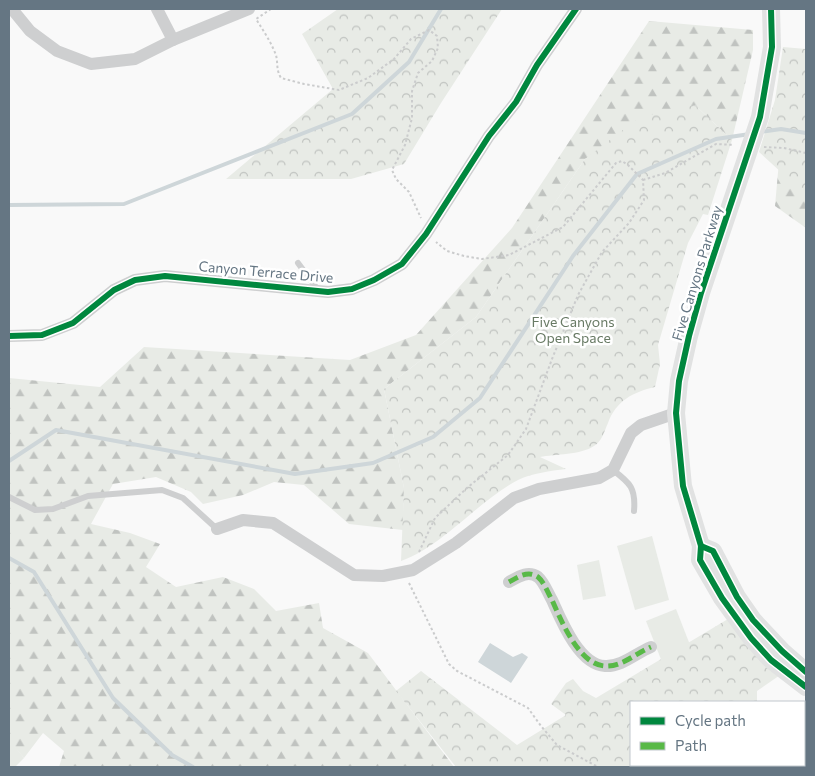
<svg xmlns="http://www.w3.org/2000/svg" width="815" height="776" font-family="Commissioner,sans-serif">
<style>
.grass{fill:#e8ebe6}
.forest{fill:url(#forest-firs)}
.park{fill:url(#park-crowns)}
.water{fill:#ced6d9}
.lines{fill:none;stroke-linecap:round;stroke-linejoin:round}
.stream{stroke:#ced6d9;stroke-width:4}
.path{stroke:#cbcccd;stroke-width:2;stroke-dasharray:2.5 2.5;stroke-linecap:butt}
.lane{stroke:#cecfd0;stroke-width:6}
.street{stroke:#cecfd0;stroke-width:12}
.secondary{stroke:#e1e2e2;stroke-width:18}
.quiet{stroke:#58b947;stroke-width:5;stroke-dasharray:10 5;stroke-linecap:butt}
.cycleway-casing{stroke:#fff;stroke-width:9}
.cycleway{stroke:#00873e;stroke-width:6}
.labels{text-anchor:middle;stroke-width:5;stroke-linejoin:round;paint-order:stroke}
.street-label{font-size:14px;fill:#657683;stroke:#fff}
.park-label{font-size:14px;fill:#687a64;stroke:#fff}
</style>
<defs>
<pattern id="forest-firs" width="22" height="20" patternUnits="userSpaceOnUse" patternTransform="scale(1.25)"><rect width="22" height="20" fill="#e8ebe6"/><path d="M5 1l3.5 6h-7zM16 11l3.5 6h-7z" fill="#c0c3c0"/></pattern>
<pattern id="park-crowns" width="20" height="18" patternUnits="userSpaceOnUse" patternTransform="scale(1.25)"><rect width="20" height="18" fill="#e8ebe6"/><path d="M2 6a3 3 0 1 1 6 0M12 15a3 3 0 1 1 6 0" fill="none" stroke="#c0c3c0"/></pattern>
</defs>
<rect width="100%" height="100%" fill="#f9f9f9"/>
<g class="grass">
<polygon points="652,536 669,600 635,610 617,546"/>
<polygon points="599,560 606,596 583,600 577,565"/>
<polygon points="676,609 699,668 669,680 646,621"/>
<polygon points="12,743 24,758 15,767 9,767 9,746"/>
</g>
<g class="forest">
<polygon points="649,21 753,30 753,50 732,140 695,105 585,159 476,317 384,389 404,488 403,530 349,524 304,485 274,482 243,495 203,504 191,492 156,477 113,484 91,524 130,533 160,544 146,567 176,587 223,577 254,589 276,611 319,603 323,628 368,653 454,767 59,767 64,751 43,733 24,758 12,744 9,746 9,378 100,387 144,347 350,360 416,335 512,228"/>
<polygon points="806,53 806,228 775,206 780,150"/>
</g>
<g class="park">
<polygon points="338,9 502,9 441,103 404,164 351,179 226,179 333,89 302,34"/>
<polygon points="783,47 806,49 806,195 759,152 775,100"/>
<path d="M695 105 732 140 708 215 703 214 688 243 658 345 660 364 655 387C633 392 616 401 608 423 604 432 602 441 594 446 581 455 555 454 540 457L566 469C550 471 533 473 518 480 478 501 443 546 401 561L404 488 384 389 476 317 585 159 640 117Z"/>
<polygon points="733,616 786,671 757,691 757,702 631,702 631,765 760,765 761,767 456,767 396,691 421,671 517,745 566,715 551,704 566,683 573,679 583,691 596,698"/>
</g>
<polygon class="water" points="490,643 513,657 522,653 528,657 511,683 478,662"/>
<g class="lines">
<g class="stream">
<polyline points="761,132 781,129 806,133"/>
<polyline points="9,205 124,204 352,114 409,62 441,9"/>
<polyline points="9,461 56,430 295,474 373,463 433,437 480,398 573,256 637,174 716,139 750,134"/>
<polyline points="9,558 34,572 113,698 172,755 193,767"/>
</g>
<g class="path">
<path d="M271 9 256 19C263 30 271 42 276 55 278 63 276 70 281 78L304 84 339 90 368 78 394 59 411 39 429 30 437 36 438 48 432 61 418 73 412 91V118L405 145 392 170 396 179 409 192 421 218"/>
<polyline points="764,147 784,148 806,153"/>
<polyline points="643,180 665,173 716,144 734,145"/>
<polyline points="419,552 435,518 468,487 508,455 526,429 552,359 578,295 602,252 629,223 644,200 643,180 628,165 622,161 616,163 563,227 509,255 482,259 464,256 447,251 436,242"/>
<polyline points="409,583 449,664 457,671 528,708 541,726 557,745 598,767"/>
</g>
<g class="lane">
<polyline points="298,263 318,290"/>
<path d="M613 470C630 483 636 488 634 511"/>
<polyline points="9,497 35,510 53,509 88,496 162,490 183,498 217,529"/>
</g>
<g class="street">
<polyline points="12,9 30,31 57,51 91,64 135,59 173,40 249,9"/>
<polyline points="157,9 173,40"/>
<polyline points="9,336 42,335 73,323 114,290 135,280 165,276 328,292 352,289 374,280 402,264 426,234 489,136 516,102 537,65 576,9"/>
<polyline points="217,529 243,520 273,523 354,575 383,576 413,570 456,543 514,498 539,489 599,478 613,470 631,433 641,425 676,413"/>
<path d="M509 582C518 577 528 570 538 577 544 582 548 593 552 600 561 620 579 665 605 666 622 667 636 653 651 647"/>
</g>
<g class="secondary">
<polyline points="771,9 772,47 760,117 701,293 689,336 679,381 676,413 683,486 701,546 700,560 722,598 751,638 771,660 806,687"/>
<polyline points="701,546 713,551 737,597 753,620 782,651 806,672"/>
</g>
<path class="quiet" d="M509 582C518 577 528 570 538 577 544 582 548 593 552 600 561 620 579 665 605 666 622 667 636 653 651 647"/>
<g class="cycleway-casing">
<g id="cycleway">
<polyline points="771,9 772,47 760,117 701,293 689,336 679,381 676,413 683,486 701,546 700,560 722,598 751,638 771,660 806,687"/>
<polyline points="9,336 42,335 73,323 114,290 135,280 165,276 328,292 352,289 374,280 402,264 426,234 489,136 516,102 537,65 576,9"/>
<polyline points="701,546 713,551 737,597 753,620 782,651 806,672"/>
</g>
</g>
<use href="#cycleway" class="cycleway"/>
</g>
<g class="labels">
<g class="street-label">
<text transform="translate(266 272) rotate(5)" y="5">Canyon Terrace Drive</text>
<text transform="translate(697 273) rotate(-73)" y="5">Five Canyons Parkway</text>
</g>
<g class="park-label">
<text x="573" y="327">Five Canyons<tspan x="573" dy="16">Open Space</tspan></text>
</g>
</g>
<rect width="815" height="776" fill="none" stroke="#657683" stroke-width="20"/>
<rect x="630" y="701" width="175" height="65" fill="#ffffff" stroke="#c1c8cd"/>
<rect x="640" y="717" width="25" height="8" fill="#00873e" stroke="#c1c8cd"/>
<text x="675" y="726" font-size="15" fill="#657683">Cycle path</text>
<rect x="640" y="742" width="25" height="8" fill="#58b947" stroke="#c1c8cd"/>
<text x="675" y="751" font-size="15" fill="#657683">Path</text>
</svg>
